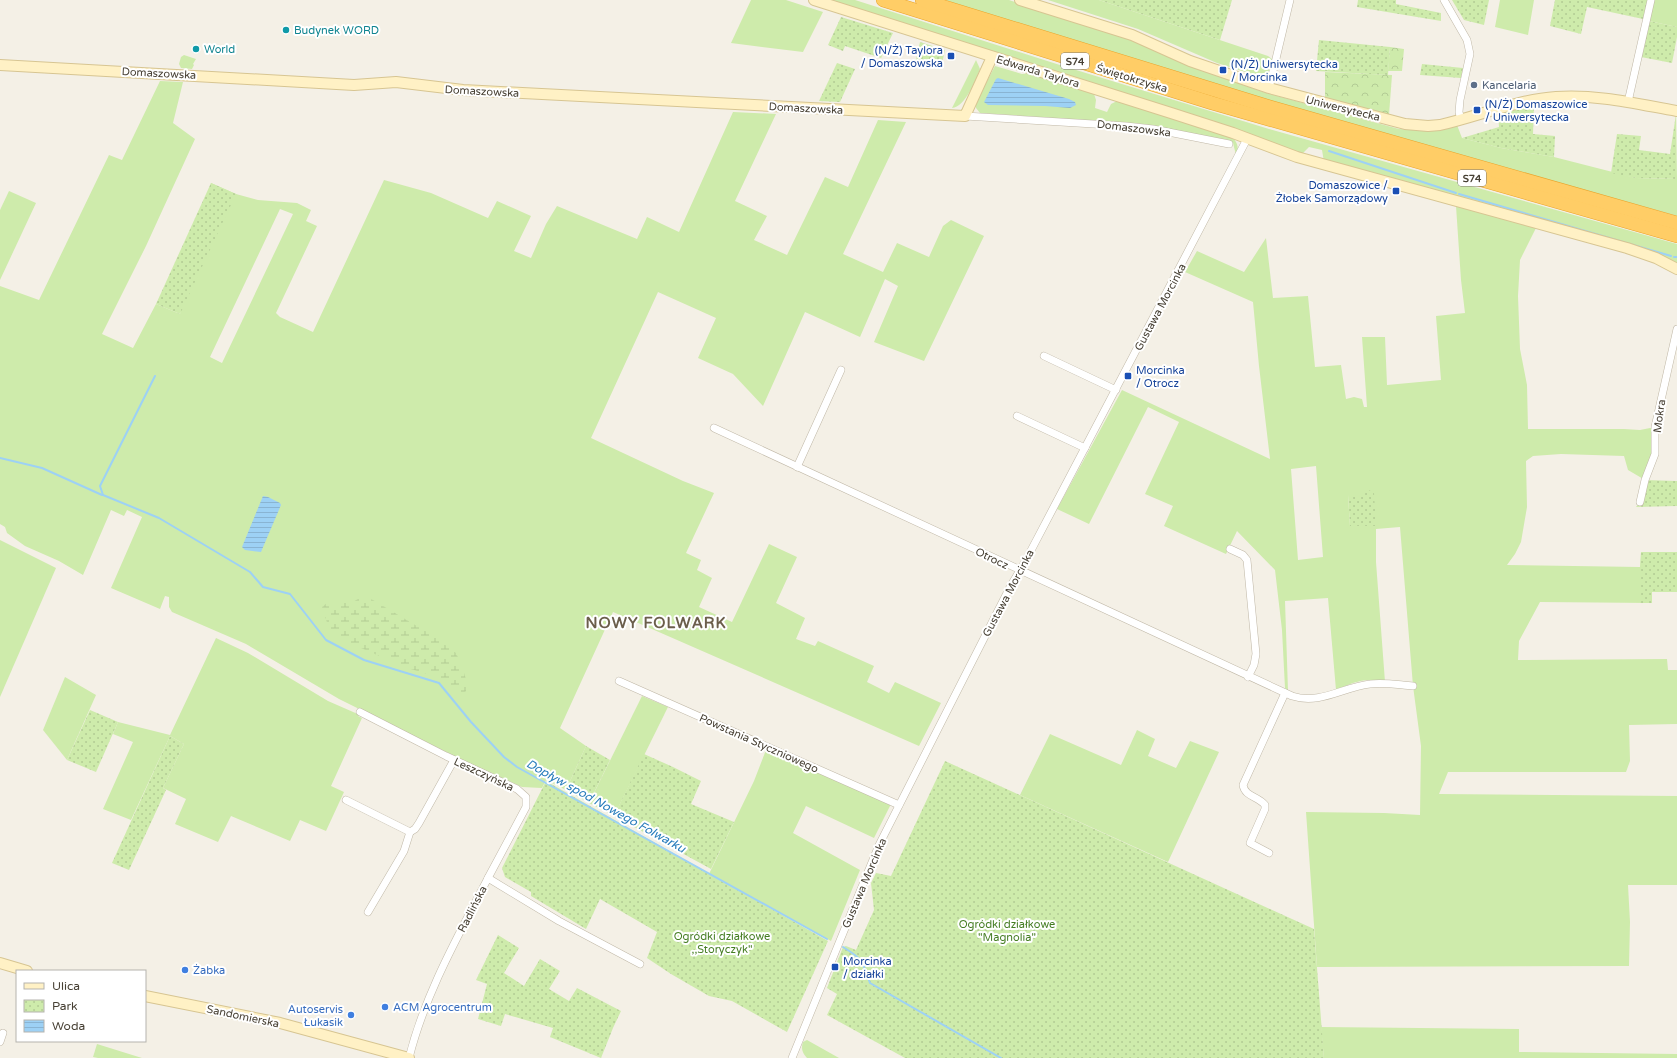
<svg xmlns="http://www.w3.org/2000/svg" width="1677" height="1058" font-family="'Varela Round',sans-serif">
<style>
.grass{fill:#ceebab;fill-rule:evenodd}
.forest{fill:url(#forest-crowns)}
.wetland{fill:url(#wetland-marsh)}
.park{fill:url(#park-dots)}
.water{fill:url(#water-rules)}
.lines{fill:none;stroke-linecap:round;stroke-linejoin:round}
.stream{stroke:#9dd1f5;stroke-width:2}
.street-casing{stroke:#c0b8a7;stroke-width:8}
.secondary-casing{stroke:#d7c592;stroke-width:12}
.highway-casing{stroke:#e9a42b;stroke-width:14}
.street{stroke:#fff;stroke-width:7}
.secondary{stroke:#fff1c5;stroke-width:10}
.highway{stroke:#ffcd66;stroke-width:13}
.culture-dot{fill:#0f9aa8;stroke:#fff;stroke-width:1.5}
.transit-dot{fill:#1a4fb4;stroke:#fff;stroke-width:1.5}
.service-dot{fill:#5c6f8a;stroke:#fff;stroke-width:1.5}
.shop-dot{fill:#3f7fe0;stroke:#fff;stroke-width:1.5}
.labels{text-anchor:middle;stroke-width:4;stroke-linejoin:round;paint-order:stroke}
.shield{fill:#fff;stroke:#7e7971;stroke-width:1}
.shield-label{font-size:10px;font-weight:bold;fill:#474034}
.culture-label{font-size:11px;fill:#0d838f;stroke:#fff;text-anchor:start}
.transit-label{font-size:11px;fill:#164399;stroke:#fff;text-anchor:start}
.street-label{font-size:11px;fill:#474034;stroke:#fff}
.service-label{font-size:11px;fill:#4e5e75;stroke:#fff;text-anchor:start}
.park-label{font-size:11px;fill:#457d23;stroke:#fff}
.shop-label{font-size:11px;fill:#366cbe;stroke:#fff;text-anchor:start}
.water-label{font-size:12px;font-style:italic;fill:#267bbb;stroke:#fff}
.district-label{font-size:15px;font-weight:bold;letter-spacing:1px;fill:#6b5e4b;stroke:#fff}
</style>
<defs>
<pattern id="forest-crowns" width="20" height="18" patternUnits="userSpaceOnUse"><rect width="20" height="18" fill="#ceebab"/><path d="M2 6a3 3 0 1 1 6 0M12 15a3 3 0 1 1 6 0" fill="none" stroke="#b2cb94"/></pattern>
<pattern id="wetland-marsh" width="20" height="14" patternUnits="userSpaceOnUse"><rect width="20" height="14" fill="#ceebab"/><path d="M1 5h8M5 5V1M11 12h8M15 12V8" fill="none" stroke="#b2cb94"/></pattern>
<pattern id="park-dots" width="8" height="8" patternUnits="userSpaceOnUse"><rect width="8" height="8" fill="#ceebab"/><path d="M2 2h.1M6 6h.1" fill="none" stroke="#b2cb94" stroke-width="1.8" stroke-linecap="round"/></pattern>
<pattern id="water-rules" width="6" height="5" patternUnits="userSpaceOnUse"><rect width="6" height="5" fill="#9dd1f5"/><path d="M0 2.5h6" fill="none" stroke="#89b4d3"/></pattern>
</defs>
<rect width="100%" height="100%" fill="#f4f0e6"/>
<g class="grass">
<polygon points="751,0 786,0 823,12 803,52 731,43"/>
<polygon points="827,0 855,0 1063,66 1269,129 1677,244 1677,266 1324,162 1322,150 1309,147 1302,154"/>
<path d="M945 0H1009L1130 39 1193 67 1263 92 1399 129 1427 131 1457 125 1462 138 1501 148 1554 157 1636 178 1677 179V216C1432 148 1187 80 945 0Z"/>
<polygon points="1048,0 1099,0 1268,56 1272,59 1267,79 1217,63 1138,29"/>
<polygon points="1500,0 1534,0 1528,35 1495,27"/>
<polygon points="1654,0 1677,0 1677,27 1649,21"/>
<polygon points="184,55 196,59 193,64 194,65 192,69 181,68 179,64 181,57"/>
<path d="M976 60 980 69C976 80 965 107 952 108Z"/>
<path d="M995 66 1022 74 1032 73 1089 91 1094 94 1096 100 1095 108 1107 112 1111 104 1117 101 1233 138C1238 143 1239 149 1236 155L1233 143 1227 140 1143 124 980 113 976 108V102Z"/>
<path d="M160 81 183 82 173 123 195 139 146 246 102 334 133 348 156 304 180 314 211 183 236 194 258 200 297 203 311 210 306 221 317 226 276 313 280 317 313 332 384 180 431 193 488 218 497 201 531 216 514 251 531 258 546 224 557 206 637 239 647 217 679 232 733 112 776 114 735 201 767 216 754 240 787 255 825 177 848 187 878 120 906 122 843 254 883 272 897 243 929 257 943 226 951 220 984 236 924 361 874 342 898 286 885 279 860 337 805 312 763 406 733 374 698 358 716 318 658 292 591 438 683 481 714 493 686 553 701 560 697 570 712 578 699 607 732 622 769 544 797 557 776 603 805 618 796 639 815 646 818 641 874 666 867 682 889 693 895 682 941 703 919 746 613 612 560 728 586 746 566 790 546 780 542 788 522 787 454 756 339 699 246 644 172 612 169 607V597L165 596 160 609 111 588 142 517 127 510 124 516 111 510 83 575 59 561 25 546 7 533 5 527 0 524V286L39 300 109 155 122 160ZM280 209 293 214 222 363 210 357Z"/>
<polygon points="9,191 36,203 0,280 0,210"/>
<path d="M1456 206 1537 226 1520 260 1518 296 1520 349 1527 385 1528 429H1624L1640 430 1655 427 1656 433 1645 480 1628 470 1624 456 1561 454 1533 456 1526 461 1527 507 1521 542 1515 554 1507 565 1640 567 1641 552H1677V592H1652V603L1540 602 1519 641 1518 660 1667 659 1668 670H1677V724L1629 725 1630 761 1626 772H1448L1439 794 1677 796V885H1628L1630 922 1629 966 1317 967 1306 812 1384 813 1420 815 1421 746 1413 686 1400 527 1376 529V562L1385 682C1364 677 1355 682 1336 690L1328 598 1285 601 1288 691 1285 688 1282 630 1275 570 1237 531 1226 554 1164 526 1173 506 1145 494 1179 422 1148 407 1089 524 1057 509 1122 390 1270 459 1259 366 1253 302 1185 272 1197 251 1244 272 1266 238 1273 298 1308 296 1315 367 1341 365 1346 399 1354 397 1362 399 1364 407H1367L1362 337H1385L1387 385 1441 380 1436 316 1465 313 1461 280ZM1316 466 1323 557 1298 560 1291 469ZM1348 495H1362L1350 526Z"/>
<polygon points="0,540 56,568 0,697"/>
<polygon points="216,638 248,653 328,701 360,715 358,716 362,718 331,786 344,792 326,831 300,820 290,841 231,816 218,842 175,824 186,799 163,788 184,744 170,736 131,820 103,809 133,742 113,734 118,722 170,735"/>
<polygon points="65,677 96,695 67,760 43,730"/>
<polygon points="642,696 668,707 614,816 589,803"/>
<polygon points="1137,730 1155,739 1148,756 1176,768 1190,741 1219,752 1168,862 1020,795 1050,734 1121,765"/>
<polygon points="766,750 891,804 874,838 806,806 793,833 860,870 831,941 709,874 754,781"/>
<polygon points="1321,1027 1519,1029 1519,1052 1677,1054 1677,1058 1324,1058"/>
<path d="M807 1040 839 1058H807C802 1053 801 1048 803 1042Z"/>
<polygon points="97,1044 142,1058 98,1058 93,1057"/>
</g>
<g class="forest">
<polygon points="1390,47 1404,49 1402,71 1388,71"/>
<polygon points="1325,72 1392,75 1389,115 1325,98"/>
</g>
<polygon class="wetland" points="363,596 373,600 432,635 456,653 462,666 468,686 463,697 438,677 407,668 331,635 322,607 328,602 351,603"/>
<g class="park">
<polygon points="1099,0 1232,0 1220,40"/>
<polygon points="1358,0 1396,0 1396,4 1441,13 1441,21 1357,7"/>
<polygon points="1452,0 1489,0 1484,25 1464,20"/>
<polygon points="1555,0 1648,0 1643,19 1587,7 1581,34 1550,26"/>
<polygon points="841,17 893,33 881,58 845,46 843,51 828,45"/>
<polygon points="1649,21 1677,27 1677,37 1672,63 1641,57"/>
<polygon points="1319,40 1390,47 1388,75 1316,71"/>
<polygon points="920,42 945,50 941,68 916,60"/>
<polygon points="837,63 855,69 840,102 819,101"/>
<polygon points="1422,64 1463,68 1461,78 1420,75"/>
<polygon points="1534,104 1533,134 1555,136 1554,157 1501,148 1462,138 1499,127 1498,113"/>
<polygon points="1676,114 1677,179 1636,178 1611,173 1617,134 1641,136 1639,150 1670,154"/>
<polygon points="211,183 236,194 180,314 156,304"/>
<polygon points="1645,480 1677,481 1677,506 1636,507 1640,502"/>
<polygon points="1369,490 1374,493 1376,526 1350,526 1348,495 1362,495"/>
<polygon points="1641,552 1677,552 1677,592 1652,592 1652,603 1640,603"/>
<polygon points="90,710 118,722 96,772 67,760"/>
<polygon points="170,736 184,744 163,788 166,790 129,870 112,863"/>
<polygon points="586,746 610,760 589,803 566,790"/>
<polygon points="644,754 673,767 701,781 691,804 734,822 711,869 614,816"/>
<polygon points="945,761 1314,929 1324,1058 905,1058 827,1015 837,994 827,988 843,947 846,946 856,950 874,910 871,883 876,873 891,876"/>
<polygon points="546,781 828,941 787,1032 732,1001 709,996 671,974 647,958 657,932 600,899 586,929 531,896 531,892 505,877 502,868"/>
<polygon points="498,935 519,948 504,973 524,986 540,959 560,971 549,989 569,1001 577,988 621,1011 613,1028 601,1058 550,1037 553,1028 505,1014 501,1026 478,1019 487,984 476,980"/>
</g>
<g class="water">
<polygon points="998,78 1069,99 1075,102 1076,105 1070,108 1045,106 988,105 984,102 996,79"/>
<polygon points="263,496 268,497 280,503 281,505 261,552 245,550 242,547"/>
</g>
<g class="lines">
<g class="stream">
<polyline points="1329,151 1456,193"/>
<polyline points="1459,194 1671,256"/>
<polyline points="1674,257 1677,257"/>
<polyline points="155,376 100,486 103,495 159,518 250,572 263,587 290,594 326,640 364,660 439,683 471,722 504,757 517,767 827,939"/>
<polyline points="0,458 42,468 102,495"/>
<path d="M843 947C864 960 862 961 870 983L1001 1058"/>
</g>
<g class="street-casing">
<g id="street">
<polyline points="1444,0 1467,40 1470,54 1460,100 1459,112 1461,120"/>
<polyline points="1269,88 1290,0"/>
<polyline points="1628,102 1651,0"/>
<polyline points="965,116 1126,126 1153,129 1229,144"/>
<polyline points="1044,356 1116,390"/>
<polyline points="1017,416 1085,448"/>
<path d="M714 428 1292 696C1320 705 1343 687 1370 684 1384 682 1399 685 1413 686"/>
<polyline points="797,467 841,370"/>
<polyline points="1640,502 1645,480 1655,454 1655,427 1677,329"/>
<polyline points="1230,549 1243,555 1247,560 1256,654 1254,665 1248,677"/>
<polyline points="619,681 899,805"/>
<polyline points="360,712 446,756 517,789 526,797 526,807 488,878"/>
<polyline points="346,800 410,832 415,829 419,823 454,760"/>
<path d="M1269 853 1250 843 1265 809V805C1258 796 1245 797 1243 785L1285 693"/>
<polyline points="368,912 404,851 410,832"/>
<polyline points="0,1042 3,1033"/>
<path d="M409 1058C425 994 458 936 488 878L559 921 640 964"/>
<polyline points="792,1058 879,845 1010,587 1026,560 1247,139"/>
</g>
</g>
<g class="secondary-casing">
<g id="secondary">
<polyline points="814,0 1171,113 1233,133 1297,157 1627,248 1656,258 1677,269"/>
<path d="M1020 0 1132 35 1190 61 1269 88 1405 124 1428 126 1440 125C1479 116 1516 100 1556 97 1597 94 1637 104 1677 111"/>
<polyline points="0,65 354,85 396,82 463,90 965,116 992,57"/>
<polyline points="0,963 27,971"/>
<polyline points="145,996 280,1023 409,1058"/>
</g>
</g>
<g class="highway-casing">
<g id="highway">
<polyline points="883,0 1212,103 1677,236"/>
<polyline points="922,0 1270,107 1677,223"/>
</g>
</g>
<use href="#street" class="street"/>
<use href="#secondary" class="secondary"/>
<use href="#highway" class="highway"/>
</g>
<g class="culture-dot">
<circle cx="286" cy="30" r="4"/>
<circle cx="196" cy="49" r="4"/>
</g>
<g class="transit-dot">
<rect x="947" y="52" width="8" height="8" rx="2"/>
<rect x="1219" y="66" width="8" height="8" rx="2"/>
<rect x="1473" y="106" width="8" height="8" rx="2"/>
<rect x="1392" y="187" width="8" height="8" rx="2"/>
<rect x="1124" y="372" width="8" height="8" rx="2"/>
<rect x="831" y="963" width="8" height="8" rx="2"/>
</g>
<circle class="service-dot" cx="1474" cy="85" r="4"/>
<g class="shop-dot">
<circle cx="185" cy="970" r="4"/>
<circle cx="385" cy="1007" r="4"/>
<circle cx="351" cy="1015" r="4"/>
</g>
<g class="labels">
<g class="shield">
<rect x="1061" y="53" width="28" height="16" rx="3"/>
<rect x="1458" y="170" width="28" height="16" rx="3"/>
</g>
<g class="shield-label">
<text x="1075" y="65">S74</text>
<text x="1472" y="182">S74</text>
</g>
<g class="culture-label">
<text x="294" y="34">Budynek WORD</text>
<text x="204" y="53">World</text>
</g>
<g class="transit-label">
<text x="943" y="54" text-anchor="end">(N/Ż) Taylora<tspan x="943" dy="13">/ Domaszowska</tspan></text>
<text x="1231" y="68">(N/Ż) Uniwersytecka<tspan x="1231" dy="13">/ Morcinka</tspan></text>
<text x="1485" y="108">(N/Ż) Domaszowice<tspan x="1485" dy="13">/ Uniwersytecka</tspan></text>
<text x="1388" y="189" text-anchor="end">Domaszowice /<tspan x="1388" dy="13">Żłobek Samorządowy</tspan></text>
<text x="1136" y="374">Morcinka<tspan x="1136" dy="13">/ Otrocz</tspan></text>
<text x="843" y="965">Morcinka<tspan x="843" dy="13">/ działki</tspan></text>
</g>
<g class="street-label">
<text transform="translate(1038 71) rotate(17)" y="4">Edwarda Taylora</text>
<text transform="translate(159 73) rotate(3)" y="4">Domaszowska</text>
<text transform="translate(1132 78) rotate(17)" y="4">Świętokrzyska</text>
<text transform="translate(482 91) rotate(3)" y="4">Domaszowska</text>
<text transform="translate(806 108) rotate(3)" y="4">Domaszowska</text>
<text transform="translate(1343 108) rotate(14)" y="4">Uniwersytecka</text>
<text transform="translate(1134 128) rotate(7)" y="4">Domaszowska</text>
<text transform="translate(1160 307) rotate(-62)" y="4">Gustawa Morcinka</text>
<text transform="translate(1659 416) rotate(-82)" y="4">Mokra</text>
<text transform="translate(992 558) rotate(26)" y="4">Otrocz</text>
<text transform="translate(1008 593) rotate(-62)" y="4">Gustawa Morcinka</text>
<text transform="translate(759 743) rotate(24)" y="4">Powstania Styczniowego</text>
<text transform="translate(484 774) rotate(25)" y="4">Leszczyńska</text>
<text transform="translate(864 883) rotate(-67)" y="4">Gustawa Morcinka</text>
<text transform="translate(472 909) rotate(-63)" y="4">Radlińska</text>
<text transform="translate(243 1016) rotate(12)" y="4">Sandomierska</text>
</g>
<g class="service-label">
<text x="1482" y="89">Kancelaria</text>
</g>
<g class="park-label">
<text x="1007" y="928">Ogródki działkowe<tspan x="1007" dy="13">"Magnolia"</tspan></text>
<text x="722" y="940">Ogródki działkowe<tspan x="722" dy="13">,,Storyczyk"</tspan></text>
</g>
<g class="shop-label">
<text x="193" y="974">Żabka</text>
<text x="393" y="1011">ACM Agrocentrum</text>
<text x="343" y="1013" text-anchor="end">Autoservis<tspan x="343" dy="13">Łukasik</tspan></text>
</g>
<g class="water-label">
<text transform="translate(606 806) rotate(29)" y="4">Dopływ spod Nowego Folwarku</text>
</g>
<g class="district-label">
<text x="656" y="628">NOWY FOLWARK</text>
</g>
</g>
<rect x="16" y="970" width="130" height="72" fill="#ffffff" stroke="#b5b3ae"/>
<rect x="24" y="983" width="20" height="6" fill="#fff1c5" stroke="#b5b3ae"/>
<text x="52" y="990" font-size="12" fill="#474034">Ulica</text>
<rect x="24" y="1000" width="20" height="12" fill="url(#park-dots)" stroke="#b5b3ae"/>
<text x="52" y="1010" font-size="12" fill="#474034">Park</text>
<rect x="24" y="1020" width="20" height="12" fill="url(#water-rules)" stroke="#b5b3ae"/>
<text x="52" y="1030" font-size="12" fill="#474034">Woda</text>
</svg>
